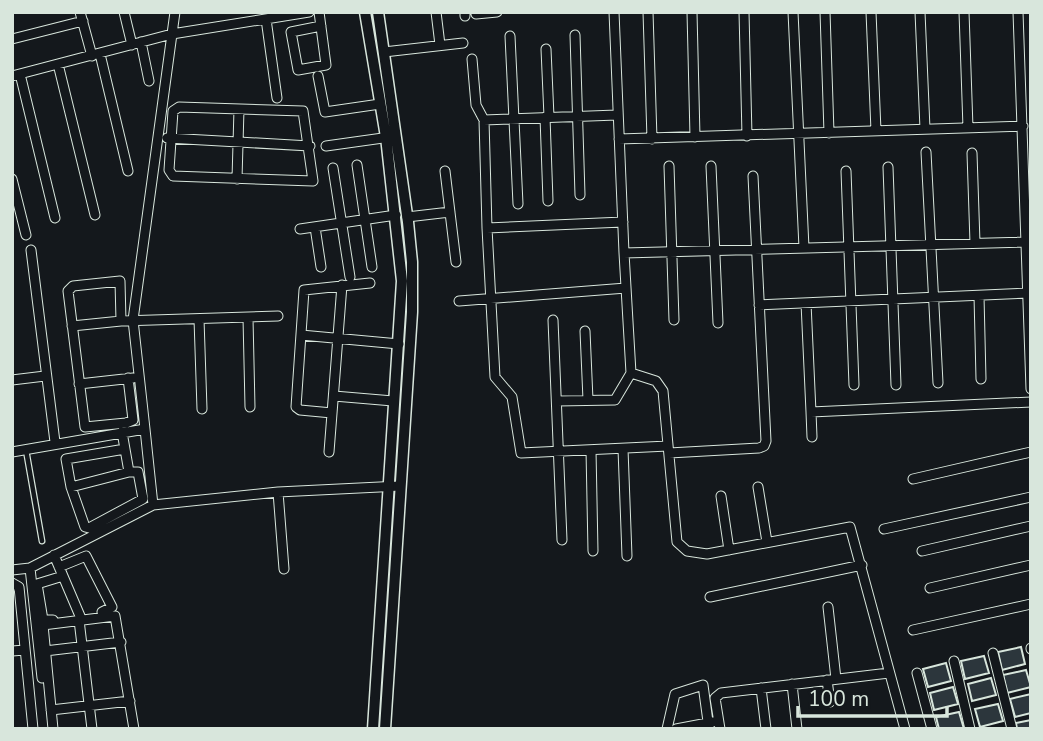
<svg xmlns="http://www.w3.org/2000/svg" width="1043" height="741" font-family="'Nunito Sans',sans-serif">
  <rect width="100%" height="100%" fill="#14181c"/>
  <path fill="#2c363c" stroke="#d8e6dc" stroke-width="2" d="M1021 647 1025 664 1002 670 998 652Z
    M984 656 989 673 965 679 961 661Z
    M946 663 951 681 928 687 923 669Z
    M1026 670 1031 687 1007 693 1003 675Z
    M991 678 996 695 972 701 968 684Z
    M953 687 958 704 934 710 930 693Z
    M1031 694V713L1015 717 1010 699Z
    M998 704 1003 721 980 727 975 709Z
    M959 712 964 729H939L936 717Z
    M1031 720V729H1017L1016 723Z"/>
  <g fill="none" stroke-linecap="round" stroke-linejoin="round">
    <defs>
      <path id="service" d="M26 450 42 541"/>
      <path id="minor" d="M80 12 92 56
        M124 12 132 45
        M319 12 326 65 298 70 291 32 321 26
        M436 12 440 45
        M465 12V16
        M614 12 624 253
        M648 12 652 139
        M692 12 695 137
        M744 12 747 136
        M793 12 804 248
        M825 12 829 133
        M871 12 876 131
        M920 12 925 129
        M964 12 968 128
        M1018 12 1031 389
        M476 14 497 12
        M266 19 277 98
        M575 35 580 195
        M510 36 518 204
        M12 39 83 21
        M141 42 149 81
        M546 49 549 117
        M384 52 463 43
        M100 54 128 171
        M472 59 476 105 484 120 487 228
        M58 64 95 215
        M20 74 55 218
        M12 76 172 34 309 12
        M318 76 325 112 380 104
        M179 107 303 111 313 181 173 176 169 170 173 111Z
        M545 117 548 201
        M484 120 617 115
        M167 138 310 146
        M619 139 1023 126
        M326 146 390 137
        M926 152 938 383
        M972 153 975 243
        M357 165 372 267
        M669 166 674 320
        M711 166 718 323
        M888 167 896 385
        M333 168 350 277
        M445 171 456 262
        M846 171 854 385
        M12 179 26 235
        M237 179 239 109
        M407 217 450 212
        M623 222 487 228 495 377 512 397 521 453 668 446
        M315 227 321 267
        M300 229 396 215
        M31 250 55 442
        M979 296 981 379
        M459 301 626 288
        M806 303 811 412 1031 402
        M759 305 1029 293
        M248 318 250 407
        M199 319 202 409
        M553 320 562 540
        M72 326 121 321
        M585 331 588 400
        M301 335 399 344
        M128 378 133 420 126 423 85 427 68 291 73 286 120 281 121 321 278 316
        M12 380 45 376
        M79 384 133 378
        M334 396 393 401
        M557 401 615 400 631 373
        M811 412 812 437
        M332 413 300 410 296 407 304 290 370 283
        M145 429 133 320 175 12
        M125 449 66 459 71 487 85 527 89 528 143 499 138 472H129
        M623 449 627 556
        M591 450 593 551
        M12 452 145 429 153 505
        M329 452 342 285
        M669 453 759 448 764 446 766 441 753 176
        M913 479 1031 452
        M71 487 129 472 122 432
        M758 487 767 542
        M278 492 284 569
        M721 496 729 550
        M884 529 1031 497
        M922 551 1031 526
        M54 555 80 616
        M59 567 86 556 112 607 102 612
        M30 568 42 678
        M12 570 30 568 153 505 278 492 400 486
        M12 583 19 587 33 729
        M930 588 1031 565
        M710 597 862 565
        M828 607 836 679
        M53 620H43L37 584 63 576
        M79 620 92 729
        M913 630 1031 604
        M1031 648V649
        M12 651 25 650
        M45 651 121 642
        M993 653 1012 729
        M954 661 970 729
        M917 673 932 729
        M827 680 830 702
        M792 684 797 729
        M761 688 766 729
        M51 710 130 701
        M53 729 43 625 115 616 134 729
        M667 729 675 694 703 685 709 729
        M676 729 713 722
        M720 729 715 698 721 693 889 673
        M905 729 850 527 707 554 687 551 677 542 663 391 656 381 631 373 624 253 1027 242"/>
      <path id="tertiary" d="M365 12 386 137 402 281 373 729
        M378 12 408 222 412 262V312L385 729"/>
    </defs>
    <use href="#service" stroke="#d8e6dc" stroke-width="7"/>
    <use href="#minor" stroke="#d8e6dc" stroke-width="11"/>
    <use href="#tertiary" stroke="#d8e6dc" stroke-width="13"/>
    <use href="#service" stroke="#14181c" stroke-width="4.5"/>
    <use href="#minor" stroke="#14181c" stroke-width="9"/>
    <use href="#tertiary" stroke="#14181c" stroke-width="10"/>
  </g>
  <rect width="1043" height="741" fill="none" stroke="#d8e6dc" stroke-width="28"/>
  <path d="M798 706v10h149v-10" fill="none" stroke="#d8e6dc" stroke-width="3.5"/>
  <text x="808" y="706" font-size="21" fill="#d8e6dc" stroke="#14181c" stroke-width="5" paint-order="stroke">100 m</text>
</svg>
